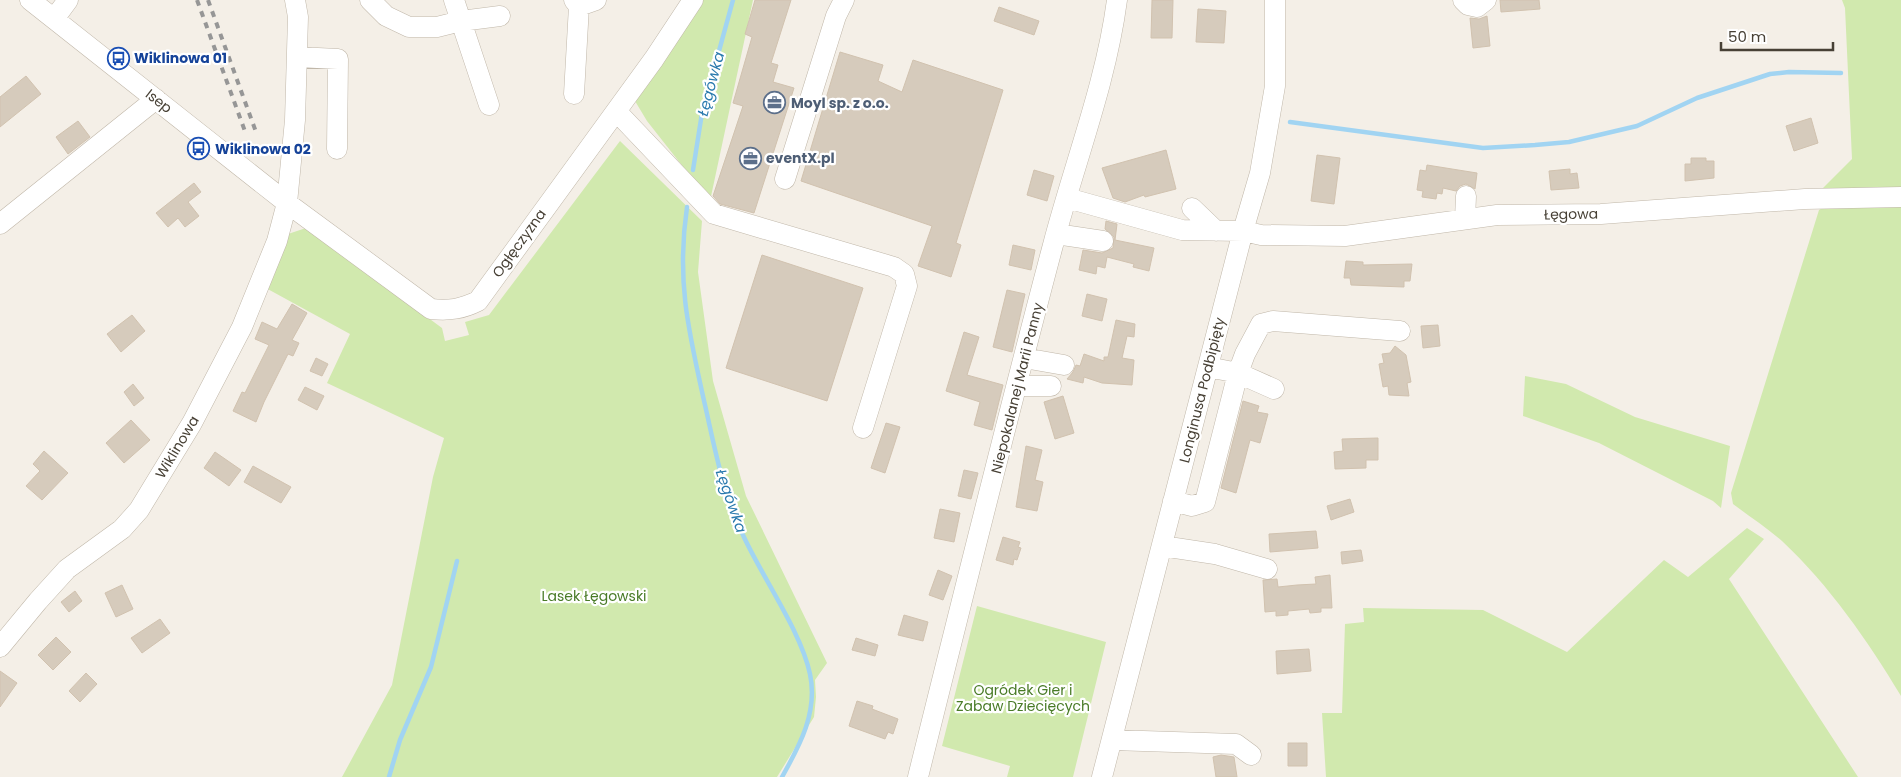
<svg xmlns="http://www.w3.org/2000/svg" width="1901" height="777" font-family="Poppins,sans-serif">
  <rect width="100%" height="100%" fill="#f4efe7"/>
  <path fill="#d1e9ae" d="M700 0H753L710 201 647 121 635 101Z
    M1842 0H1901V191H1820L1852 159 1845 8Z
    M620 141 702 221 698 272 713 381 746 496 827 663 815 680 816 697 814 717 777 777H342L392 685 433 477 444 438 327 383 350 334 264 287 285 235 306 228 442 328 445 341 469 335 465 322 489 315Z
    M1833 202H1901V696C1868 641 1829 585 1782 541 1767 528 1749 516 1733 504L1731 493 1819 210Z
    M1525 376 1566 384 1635 417 1730 446 1721 508 1713 501 1599 443 1523 416Z
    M1747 528 1764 539 1729 579 1858 777H1326L1322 713H1342L1345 624 1364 622 1363 608 1483 610 1567 652 1664 560 1688 577Z
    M977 606 1106 642 1073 777H1007L1010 766 942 746Z"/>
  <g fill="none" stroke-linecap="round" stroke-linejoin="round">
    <path stroke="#a1d4f2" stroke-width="4.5" d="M1290 122 1483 148 1535 145 1569 142 1637 126 1697 98 1770 74 1789 72 1841 73
      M693 170 702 113 733 0
      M687 207C676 282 689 333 705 405 715 449 723 494 743 535 762 577 801 631 810 674 818 712 800 745 782 777
      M389 777 400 740 431 667 457 561"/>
  </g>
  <path fill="#d6cbbc" stroke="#d1c2af" d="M755 0H791L771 63 778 65 773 82 794 88 754 213 720 204 713 196 743 106 733 103 752 37 745 34Z
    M1152 0H1173L1172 38H1151Z
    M1500 0H1539L1540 9 1501 12Z
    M999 7 1039 21 1034 35 994 21Z
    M1198 9 1226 11 1224 43 1196 42Z
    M1487 16 1490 46 1473 48 1470 18 1479 19Z
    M840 52 883 65 878 81 902 92 913 60 1003 90 956 243 961 245 951 277 918 266 932 226 801 181Z
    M26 76 41 94 0 127V97Z
    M1811 118 1818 143 1794 151 1786 126Z
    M78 121 90 137 68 154 56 137Z
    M1166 150 1176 189 1145 197 1144 195 1125 202 1113 198 1102 168Z
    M1317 155 1340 158 1334 204 1311 201Z
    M1691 158H1706V161H1714V178L1685 181V164H1691Z
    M1427 165 1477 173 1475 189 1466 184 1460 186 1456 191 1443 188 1442 194 1437 193 1436 199 1422 197 1423 191 1417 190 1420 170 1426 171Z
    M1570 169V174L1577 173 1579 188 1551 190 1549 171Z
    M1034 170 1054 176 1047 201 1027 195Z
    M194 183 201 192 188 202 199 216 185 227 178 218 168 227 156 213Z
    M1106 221 1117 224 1115 240 1154 248 1149 271 1133 267 1134 264 1107 257 1105 268 1097 266 1096 274 1079 270 1083 250 1102 253 1113 248 1114 237 1105 229Z
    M1013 245 1035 250 1031 270 1009 265Z
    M762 255 863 288 827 401 726 368Z
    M1346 261 1363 262V265L1412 264 1410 281H1404V287L1351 285 1350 278H1344Z
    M1007 290 1025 294 1012 352 993 347Z
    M1087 294 1107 299 1102 321 1082 316Z
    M292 304 307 313 292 340 299 343 293 356 288 354 264 402 256 422 233 411 242 392 245 393 269 345 255 339 262 322 277 329Z
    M132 315 145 331 121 352 107 334Z
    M1116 320 1135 324 1134 337 1127 336 1122 358 1134 360 1132 385 1102 383 1084 377 1083 383 1067 379 1073 372 1076 365 1080 366 1084 354 1104 361V357H1108Z
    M1438 325 1440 346 1423 348 1421 326Z
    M964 332 979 337 967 375 1003 385 992 430 974 425 980 402 946 391Z
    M1395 346 1406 355 1411 382 1407 383 1409 396 1389 395 1388 386 1383 387 1379 364 1384 363 1382 354 1390 353Z
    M316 358 328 364 322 376 310 371Z
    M133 384 144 398 134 406 124 392Z
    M305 387 324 396 317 410 298 400Z
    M1063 396 1074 433 1055 439 1044 402Z
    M1243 401 1259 406 1257 412 1268 414 1260 443 1250 440 1236 493 1221 488Z
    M131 420 150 440 124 463 106 443Z
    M886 423 900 427 885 473 871 468Z
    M1378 438V460H1366V468L1335 469 1334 452 1343 451 1342 439Z
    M1026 446 1042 450 1035 480 1043 482 1037 511 1016 507Z
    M44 451 68 473 42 500 26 486 40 471 33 464Z
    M215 452 241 470 229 486 204 468Z
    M253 466 291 487 281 503 244 482Z
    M964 470 978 473 971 499 958 496Z
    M1350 499 1354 512 1331 520 1327 506Z
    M940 509 960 513 954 542 934 538Z
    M1316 531 1318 548 1270 552 1269 534Z
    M1003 537 1020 542 1018 547 1021 548 1017 560 1014 559 1013 565 996 560Z
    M1361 550 1363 561 1342 564 1341 552Z
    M938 570 952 576 943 600 929 595Z
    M1330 575 1332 608H1321V612L1310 613 1309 609 1288 611V615L1276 616V611L1265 612 1263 580 1277 579 1278 587 1297 585 1316 584 1315 577Z
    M122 585 133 609 116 617 105 593Z
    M75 591 82 601 69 612 61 602Z
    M904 615 928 622 923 641 898 635Z
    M160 619 170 633 142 653 131 638Z
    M56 637 71 652 53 670 38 655Z
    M856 638 878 645 875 656 852 650Z
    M1309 649 1311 671 1277 674 1276 651Z
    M0 671 17 683 0 707Z
    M86 673 97 684 80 702 69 691Z
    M857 701 873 706 872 709 898 719 893 734 888 732 885 739 849 726Z
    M1288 743H1307V766H1288Z
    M1221 755 1234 757 1237 777H1216L1213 757Z"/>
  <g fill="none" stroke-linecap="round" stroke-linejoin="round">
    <defs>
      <path id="minor" d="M30 0 287 203 431 309C449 311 462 309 478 301L654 59 693 0
        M370 0 386 16 409 27H437L461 21 500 16
        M454 0 489 105
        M574 0 579 6 574 94
        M1463 0 1468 5 1477 7 1486 0
        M579 6 596 0
        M54 19 68 0
        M297 57 338 59 337 149
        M616 111 714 214 894 267 904 274 907 286 863 428
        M785 179 836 16 844 0
        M1067 198 1182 230 1243 231 1261 235 1345 236 1497 215 1601 214 1805 199 1901 197
        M1192 208 1216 231
        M1465 219 1466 196
        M0 224 156 99
        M1056 234 1103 241
        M1024 358 1064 365
        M1208 367 1238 373 1274 389
        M1017 386H1051
        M1173 501 1192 506 1205 502 1238 373 1245 354 1261 324 1273 321 1400 331
        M1162 546 1215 554 1267 569
        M0 647 38 601 67 569 122 529 139 510 192 423 242 327 277 241 287 203 295 120 298 17 295 0
        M1112 740 1236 744 1251 755
        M918 777C962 600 1006 422 1053 245 1074 164 1106 84 1117 0
        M1102 777 1243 231 1260 173 1275 86V0"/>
    </defs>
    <use href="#minor" stroke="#c0b7a9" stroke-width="21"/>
    <use href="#minor" stroke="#fff" stroke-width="20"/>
    <path stroke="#969696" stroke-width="4" stroke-dasharray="6 6" stroke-linecap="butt" d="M197 0 246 134
      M208 0 256 132"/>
  </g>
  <defs>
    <symbol id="bus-ring" viewBox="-11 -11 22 22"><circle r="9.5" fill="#fff" stroke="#1a4fb4" stroke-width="1.5"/><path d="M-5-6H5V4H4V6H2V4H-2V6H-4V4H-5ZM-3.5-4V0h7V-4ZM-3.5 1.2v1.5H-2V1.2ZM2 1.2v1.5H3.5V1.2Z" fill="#1a4fb4"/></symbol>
    <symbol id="office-ring" viewBox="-11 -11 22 22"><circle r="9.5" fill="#fff" stroke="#5c6f8a" stroke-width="1.5"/><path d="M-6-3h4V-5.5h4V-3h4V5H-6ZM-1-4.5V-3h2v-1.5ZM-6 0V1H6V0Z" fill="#5c6f8a"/></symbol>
  </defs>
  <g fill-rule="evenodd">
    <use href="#bus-ring" x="106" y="46" width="25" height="25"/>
    <use href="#office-ring" x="762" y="90" width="25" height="25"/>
    <use href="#bus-ring" x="186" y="136" width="25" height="25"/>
    <use href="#office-ring" x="738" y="146" width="25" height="25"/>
  </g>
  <g text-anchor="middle" stroke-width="4.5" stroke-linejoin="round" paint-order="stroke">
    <g font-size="14" font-weight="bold" fill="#164399" stroke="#fff" text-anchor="start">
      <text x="134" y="63">Wiklinowa 01</text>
      <text x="215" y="154">Wiklinowa 02</text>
    </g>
    <g font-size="14" fill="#474035" stroke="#fff">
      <text transform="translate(159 101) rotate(38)" y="5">Isep</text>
      <text transform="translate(1571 214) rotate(-1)" y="5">Łęgowa</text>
      <text transform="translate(519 243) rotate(-54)" y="5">Ogłęczyzna</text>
      <text transform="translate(1017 388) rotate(-76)" y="5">Niepokalanej Marii Panny</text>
      <text transform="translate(1202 390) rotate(-76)" y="5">Longinusa Podbipięty</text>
      <text transform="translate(177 447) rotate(-59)" y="5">Wiklinowa</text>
    </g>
    <g font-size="14" font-weight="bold" fill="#4e5e75" stroke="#fff" text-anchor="start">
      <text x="791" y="108">Moyl sp. z o.o.</text>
      <text x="766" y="163">eventX.pl</text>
    </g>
    <g font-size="14" fill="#497b27" stroke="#fff">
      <text x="594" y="601">Lasek Łęgowski</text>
      <text x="1023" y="695">Ogródek Gier i<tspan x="1023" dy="16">Zabaw Dziecięcych</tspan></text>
    </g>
    <g font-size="15" font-style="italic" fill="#2a7aae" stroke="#fff">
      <text transform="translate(711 84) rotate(-75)" y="5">Łęgówka</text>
      <text transform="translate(731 501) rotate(71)" y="5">Łęgówka</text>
    </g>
  </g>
  <path d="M1721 42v8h112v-8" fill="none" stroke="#474035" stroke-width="2.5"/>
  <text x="1728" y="42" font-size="15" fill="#474035" stroke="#ffffff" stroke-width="4" paint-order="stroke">50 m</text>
</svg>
